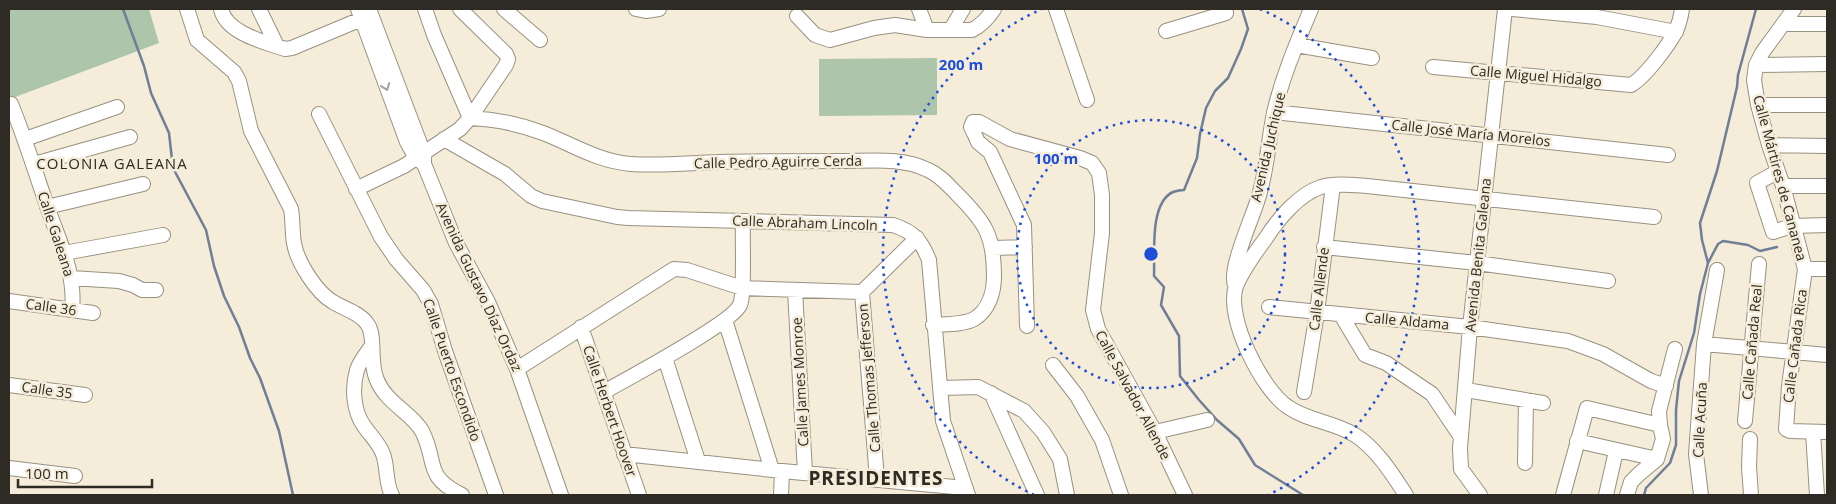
<svg xmlns="http://www.w3.org/2000/svg" width="1836" height="504" font-family="'Open Sans',sans-serif">
  <rect width="100%" height="100%" fill="#f5ecd9"/>
  <path fill="#adc5aa" d="M9 9H149L159 43 10 99Z
    M937 58V115L819 116V59Z"/>
  <g fill="none" stroke-linecap="round" stroke-linejoin="round">
    <path stroke="#6f7f97" stroke-width="2.5" d="M123 9 144 66 151 93 169 133 173 168 206 230 214 266 224 296 239 327 250 358 260 378 279 431 293 495
      M1242 9 1248 29 1241 49 1228 78 1215 91 1206 108 1200 134 1197 158 1184 190C1181 190 1176 191 1173 192 1149 203 1155 255 1154 276L1164 287 1161 305 1179 336 1180 376 1199 400 1217 420 1239 439 1255 465 1303 495
      M1708 263 1718 244 1723 241 1748 245 1760 251 1777 247
      M1644 495 1646 488 1670 463 1676 445V410L1679 381 1694 333 1700 294 1708 263 1702 240 1700 223 1717 171 1737 87 1738 75 1756 9"/>
    <defs>
      <path id="minor" d="M187 9 197 40 234 72 239 81 251 131 291 209C293 220 292 232 294 243 297 262 317 293 333 302 344 309 361 313 368 325 376 337 369 363 377 380 386 403 412 413 422 431 438 462 423 476 462 495
        M221 9C226 33 264 42 285 49L292 48 371 15
        M259 9 277 46
        M358 9 407 142 416 158 423 163
        M369 9 424 154V164L456 243 488 302 517 369 561 495
        M425 9 434 35 470 118
        M504 9 540 40
        M636 9 646 11 659 9
        M919 9 927 30
        M1056 9 1087 100
        M1512 9 1597 17 1676 32
        M1794 9 1762 53 1756 65 1754 80 1758 105 1769 145 1783 186 1805 269 1789 386 1786 429 1790 431 1827 432
        M797 16 815 35 830 40 874 28 895 25 927 30H972C982 25 988 18 994 9
        M1784 24H1827
        M951 29 963 9
        M1166 31 1226 13 1225 9
        M1296 45 1372 58
        M1756 65 1827 64
        M1433 67 1631 85C1645 77 1668 46 1676 31 1679 24 1681 16 1682 9
        M11 104C25 138 36 174 48 209 59 240 76 275 72 309
        M1758 105H1827
        M1274 112 1668 155
        M319 114 381 237 396 259 423 290 431 304 445 351 496 495
        M470 118C495 119 519 124 543 133 574 145 597 161 631 164 660 166 689 163 718 162 760 161 801 161 843 161 870 161 903 157 928 170 940 175 948 185 957 194 985 222 994 235 994 276 994 292 989 310 974 319 963 325 945 324 933 325
        M25 139 117 107
        M444 139 505 174 531 196 542 201 617 217 628 218 893 225C914 232 921 240 929 260L943 421 968 495
        M1769 145 1827 146
        M34 164 130 137
        M1777 172 1757 183 1773 232 1792 226 1827 225
        M1783 186H1827
        M356 189 404 166 460 129 470 118 506 65 508 59 506 54 460 9
        M47 207 143 184
        M1324 247 1477 263 1608 281
        M993 248 1025 247
        M64 253 163 235
        M1805 269H1827
        M71 278 119 281 133 285 142 290H156
        M1235 285C1228 272 1252 218 1257 202 1267 173 1268 142 1274 113 1282 77 1297 43 1311 9
        M795 290 805 473
        M862 292 877 479
        M862 292 917 238
        M9 301 93 313
        M1269 307 1470 327 1568 341 1603 354 1651 381 1666 386
        M1341 315 1365 355 1386 363 1432 394 1461 437
        M725 320 772 470
        M1027 326 1024 225 990 152 978 142 974 133 971 127 973 122H979L1010 139 1080 158 1092 163 1099 173 1102 195V233L1093 310 1098 329 1155 432 1185 495
        M581 327 639 495
        M1704 344 1827 355
        M371 347C366 354 360 361 357 370 352 387 353 411 364 426 370 435 379 443 383 454 388 467 385 483 392 495
        M665 358 698 461
        M1053 365 1077 396 1102 440 1121 495
        M517 369 674 269 687 270 742 288 862 292
        M9 385 85 395
        M940 388 978 387 1024 411 1043 432 1060 459 1067 495
        M1466 390 1543 403
        M604 392C628 378 731 324 740 305 745 293 742 237 743 221
        M1304 392 1317 313 1333 185
        M991 393 1037 495
        M1745 421 1759 264
        M1155 432 1207 420
        M1813 432 1817 495
        M1750 439 1749 467 1751 495
        M1577 441 1657 459
        M624 454 782 471 965 488
        M1525 463 1526 400
        M9 468 75 476
        M781 495 782 471
        M1406 495C1393 475 1376 448 1355 435 1334 422 1308 421 1288 407 1262 390 1225 317 1236 286 1243 269 1255 253 1266 238 1278 219 1299 194 1321 187 1336 183 1352 185 1367 186L1654 217
        M1480 495 1461 469 1460 448 1470 327 1505 9
        M1563 495 1587 408 1660 425
        M1606 495 1616 451
        M1627 495 1631 482 1639 474 1657 459 1663 439 1660 425 1659 411 1675 349
        M1701 495 1696 454 1704 344 1717 270"/>
    </defs>
    <use href="#minor" stroke="#999180" stroke-width="16"/>
    <use href="#minor" stroke="#fff" stroke-width="14"/>
  </g>
  <defs><path id="oneway-chevron" d="M-2-3.5L2.5 0L-2 3.5" fill="none" stroke-width="1.6" stroke-linecap="round" stroke-linejoin="round" transform="scale(1.25)"/></defs>
  <use stroke="#a1a09c" href="#oneway-chevron" transform="translate(386 87) rotate(70)"/>
  <g fill="none" stroke="#1d4ed8" stroke-width="2.5" stroke-dasharray="2.5 5">
    <circle cx="1151" cy="254" r="134"/>
    <path d="M1034 495A268 268 0 0 1 1042 9M1260 9A268 268 0 0 1 1268 495"/>
  </g>
  <g text-anchor="middle" stroke-width="5" stroke-linejoin="round" paint-order="stroke">
    <g font-size="14" fill="#2e2b24" stroke="#f5ecd9">
      <text transform="translate(1536 76) rotate(5)" y="5">Calle Miguel Hidalgo</text>
      <text transform="translate(1471 133) rotate(6)" y="5">Calle José María Morelos</text>
      <text transform="translate(1268 147) rotate(-77)" y="5">Avenida Juchique</text>
      <text transform="translate(778 162) rotate(-1)" y="5">Calle Pedro Aguirre Cerda</text>
      <text transform="translate(1780 178) rotate(75)" y="5">Calle Mártires de Cananea</text>
      <text transform="translate(805 223) rotate(2)" y="5">Calle Abraham Lincoln</text>
      <text transform="translate(56 234) rotate(72)" y="5">Calle Galeana</text>
      <text transform="translate(1478 255) rotate(-84)" y="5">Avenida Benita Galeana</text>
      <text transform="translate(479 287) rotate(65)" y="5">Avenida Gustavo Díaz Ordaz</text>
      <text transform="translate(1319 289) rotate(-83)" y="5">Calle Allende</text>
      <text transform="translate(51 307) rotate(8)" y="5">Calle 36</text>
      <text transform="translate(1407 321) rotate(5)" y="5">Calle Aldama</text>
      <text transform="translate(1752 342) rotate(-85)" y="5">Calle Cañada Real</text>
      <text transform="translate(1795 346) rotate(-83)" y="5">Calle Cañada Rica</text>
      <text transform="translate(452 370) rotate(71)" y="5">Calle Puerto Escondido</text>
      <text transform="translate(869 378) rotate(-95)" y="5">Calle Thomas Jefferson</text>
      <text transform="translate(800 382) rotate(-93)" y="5">Calle James Monroe</text>
      <text transform="translate(47 390) rotate(8)" y="5">Calle 35</text>
      <text transform="translate(1133 395) rotate(62)" y="5">Calle Salvador Allende</text>
      <text transform="translate(610 411) rotate(71)" y="5">Calle Herbert Hoover</text>
      <text transform="translate(1700 420) rotate(-87)" y="5">Calle Acuña</text>
    </g>
    <g font-size="15" letter-spacing="1" fill="#2e2b24" stroke="#f5ecd9">
      <text x="112" y="169">COLONIA GALEANA</text>
    </g>
    <g font-size="19" font-weight="bold" letter-spacing="1" fill="#2e2b24" stroke="#f5ecd9">
      <text x="876" y="485">PRESIDENTES</text>
    </g>
  </g>
  <circle cx="1151" cy="254" r="8" fill="#1d4ed8" stroke="#f5ecd9" stroke-width="2.5"/>
  <g font-size="15" text-anchor="middle" font-weight="bold" fill="#1d4ed8" stroke="#f5ecd9" stroke-width="5" stroke-linejoin="round" paint-order="stroke">
    <text x="961" y="70">200 m</text>
    <text x="1056" y="164">100 m</text>
  </g>
  <rect width="1836" height="504" fill="none" stroke="#2e2b24" stroke-width="20"/>
  <path d="M18 479v8h134v-8" fill="none" stroke="#2e2b24" stroke-width="2.5"/>
  <text x="25" y="479" font-size="15" fill="#2e2b24" stroke="#f5ecd9" stroke-width="4" paint-order="stroke">100 m</text>
</svg>
